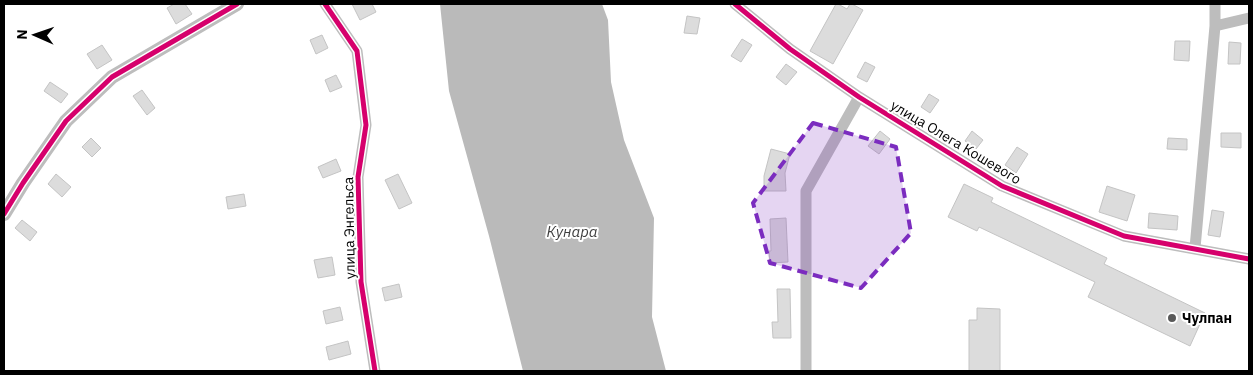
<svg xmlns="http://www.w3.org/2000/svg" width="1253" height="375" font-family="'IBM Plex Sans',sans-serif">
  <rect width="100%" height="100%" fill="#fff"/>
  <path fill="#bababa" d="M440 4H602L608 20 611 82 624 140 654 218 652 317 666 371H523L489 236 449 91Z"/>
  <path fill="#dcdcdc" stroke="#c4c4c4" d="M174 4H185L192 14 176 24 167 8Z
    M352 4H372L376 12 360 20Z
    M836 4H838L847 9 850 4H852L863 10 833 64 810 51Z
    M687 16 700 18 697 34 684 33Z
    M322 35 328 48 316 54 310 40Z
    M742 39 752 45 741 62 731 56Z
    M1175 41H1190L1189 61 1174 60Z
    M1229 42 1241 43 1240 64H1228Z
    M102 45 112 60 97 69 87 54Z
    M865 62 875 67 867 82 857 77Z
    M786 64 797 72 786 85 776 77Z
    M336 75 342 87 330 92 325 80Z
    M50 82 68 94 61 103 44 91Z
    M142 90 155 108 147 115 133 96Z
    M929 94 939 100 930 113 921 107Z
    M880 131 890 139 879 154 868 146Z
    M972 131 983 140 976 149 965 141Z
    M1221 133H1241V148L1221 147Z
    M91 138 101 148 92 157 82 147Z
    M1168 138 1187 139V150L1167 149Z
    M1017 147 1028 154 1016 173 1005 165Z
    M771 149 790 154 785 173 786 191H764V176Z
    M336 159 341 171 323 178 318 167Z
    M56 174 71 187 62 197 48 184Z
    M398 174 412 203 399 209 385 180Z
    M964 184 993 198 991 202 1107 258 1104 264 1205 313 1190 346 1088 297 1095 282 979 227 977 231 948 217Z
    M1107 186 1135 195 1127 221 1099 212Z
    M244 194 246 206 228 209 226 197Z
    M1212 210 1224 212 1220 237 1208 235Z
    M1149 213 1178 216 1177 230 1148 228Z
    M786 218 788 262 770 263 769 251H771L770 219Z
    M22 220 37 232 30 241 15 228Z
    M332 257 335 275 318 278 314 260Z
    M399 284 402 297 385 301 382 288Z
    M777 289H790L791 338H773L772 322H778Z
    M340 307 343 320 326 324 323 311Z
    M977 308 1000 309V371H969V320H977Z
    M348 341 351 354 329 360 326 347Z"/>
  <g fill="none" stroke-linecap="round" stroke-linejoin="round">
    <path stroke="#bdbdbd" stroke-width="11" d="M325 4 357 51 366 125 358 177 361 282 375 371
      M735 4 790 49 859 97 1002 186 1124 236 1249 259
      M1215 26 1249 18
      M1195 248 1215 26V4
      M806 371V191L859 97"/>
    <path stroke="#bdbdbd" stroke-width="14" d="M4 214 23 183 66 121 112 77 237 4"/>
    <defs>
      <path id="cycleway" d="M325 4 357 51 366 125 358 177 361 282 375 371
        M735 4 790 49 859 97 1002 186 1124 236 1249 259
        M4 214 23 183 66 121 112 77 237 4"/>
    </defs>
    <use href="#cycleway" stroke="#fff" stroke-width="8"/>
    <use href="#cycleway" stroke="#d6006c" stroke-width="5"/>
  </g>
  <path fill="#7b2cbf" fill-opacity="0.2" stroke="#7b2cbf" stroke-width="4" stroke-dasharray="10 6" stroke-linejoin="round" d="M813 123 896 147 911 233 861 288 770 263 753 203Z"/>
  <circle fill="#595959" stroke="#fff" stroke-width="2" cx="1172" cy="318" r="5"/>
  <g text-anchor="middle" stroke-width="4" stroke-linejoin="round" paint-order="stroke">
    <g font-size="14" fill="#000" stroke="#fff">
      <text transform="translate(956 142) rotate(31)" y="5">улица Олега Кошевого</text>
      <text transform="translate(349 228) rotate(-91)" y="5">улица Энгельса</text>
    </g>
    <g font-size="14" font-weight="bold" fill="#000" stroke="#fff" text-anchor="start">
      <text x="1182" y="323">Чулпан</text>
    </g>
    <g font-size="15" font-style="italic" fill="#3e3e3e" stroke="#fff">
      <text x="572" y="237">Кунара</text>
    </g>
  </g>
  <rect width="1253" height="375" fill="none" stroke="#000000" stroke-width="10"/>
  <g transform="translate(35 35) rotate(272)" stroke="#ffffff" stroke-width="4" paint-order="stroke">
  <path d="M0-4L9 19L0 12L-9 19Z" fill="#000000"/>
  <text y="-8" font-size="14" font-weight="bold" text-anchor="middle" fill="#000000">N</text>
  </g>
</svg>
